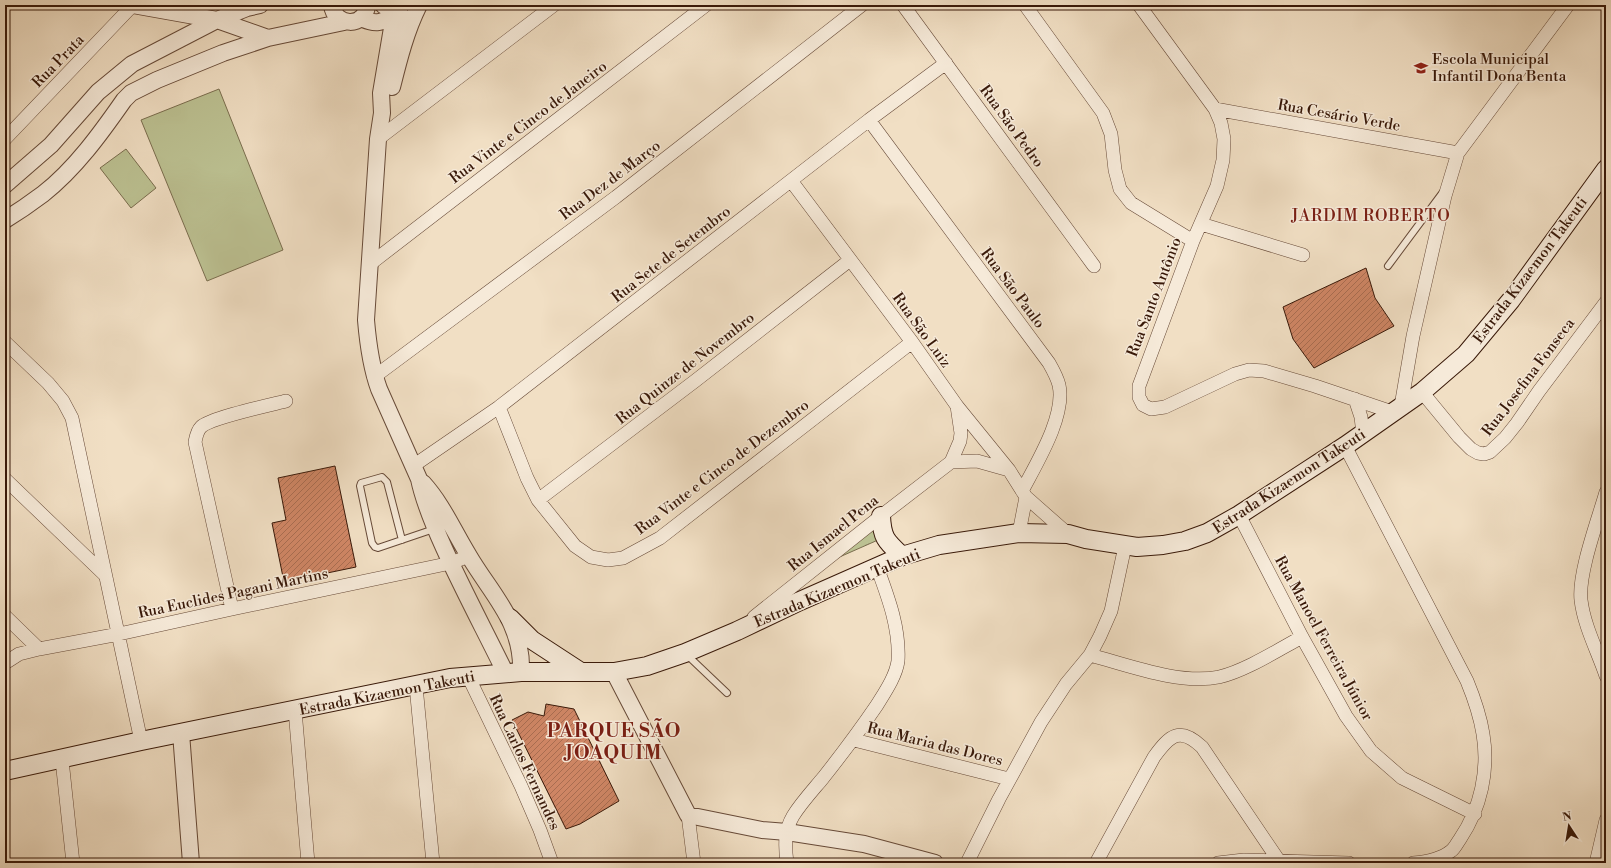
<svg xmlns="http://www.w3.org/2000/svg" width="1611" height="868" font-family="'Libre Bodoni',serif">
  <defs>
    <pattern id="grass-tufts" width="24" height="20" patternUnits="userSpaceOnUse"><rect width="24" height="20" fill="#bcc192"/><path d="M3 7l-1-3M5 7V3M7 7l1-3M15 17l-1-3M17 17v-4M19 17l1-3" fill="none" stroke="#a2a57d"/></pattern>
    <pattern id="building-hatch" width="6" height="6" patternUnits="userSpaceOnUse"><rect width="6" height="6" fill="#cf8665"/><path d="M-1 1l2-2M0 6l6-6M5 7l2-2" fill="none" stroke="#a96d51"/></pattern>
  </defs>
  <rect width="100%" height="100%" fill="#f1dfc4"/>
  <filter id="stains"><feTurbulence type="fractalNoise" baseFrequency=".005" numOctaves="4"/><feColorMatrix values="0 0 0 0 .2 0 0 0 0 .09 0 0 0 0 .02 0 0 0 .5 -.17"/></filter>
  <radialGradient id="worn" r=".72"><stop offset=".6" stop-color="#630" stop-opacity="0"/><stop offset="1" stop-color="#630" stop-opacity=".3"/></radialGradient>
  <path fill="url(#grass-tufts)" stroke="#7a6d4e" d="M872 524 878 540 801 574Z"/>
  <path fill="#bcc192" stroke="#7a6d4e" d="M219 89 283 250 207 281 141 120Z
    M126 149 156 188 131 208 100 168Z"/>
  <path fill="url(#building-hatch)" stroke="#391909" d="M1366 268 1375 298 1394 326 1314 368 1293 339 1283 307Z
    M335 466 356 567 284 582 272 523 286 520 278 478Z
    M546 704 574 709 619 801 580 824 566 829 512 720 528 712 544 716Z"/>
  <g fill="none" stroke-linecap="round" stroke-linejoin="round">
    <defs>
      <path id="service" d="M1388 266 1443 192
        M402 540 387 482 382 477 361 483 360 486 372 543 375 547 378 548 434 529
        M686 654 727 693"/>
      <path id="minor" d="M903 5 1094 266
        M1025 5 1103 113 1111 134 1115 170 1120 189 1131 203 1193 241
        M1139 5 1215 109 1221 123 1224 139 1223 160 1217 186 1193 241 1139 386V397L1143 405 1151 409 1165 407 1235 374 1249 370 1264 371 1315 386 1392 412
        M1215 109 1458 153
        M869 120 1049 363C1053 370 1057 377 1059 385 1066 416 1036 464 1022 491
        M5 139 133 5
        M378 139 554 5
        M792 182 912 342 957 406 1009 470 1026 497 1068 534
        M1201 224 1303 255
        M370 264 706 5
        M5 342 48 383 63 401 72 418 141 741
        M374 377 616 197 862 5
        M1422 392 1459 437 1471 449 1478 453 1484 454 1490 452 1505 438 1517 423 1539 391 1606 302
        M1355 399 1361 417 1363 434
        M1401 406 1413 336 1445 196 1458 153 1568 5
        M499 407 527 478 538 500 575 546 591 557 608 560 623 558 660 538 912 342
        M1345 446 1467 681C1474 698 1480 715 1483 734 1489 770 1481 808 1460 839 1457 843 1455 848 1451 851 1441 859 1426 862 1413 863
        M951 462 977 461 1009 470
        M413 466 499 407 869 120 946 63
        M5 479 105 575
        M1606 492C1598 520 1578 573 1581 600 1584 626 1598 652 1606 676
        M538 500 695 381 850 260
        M1239 515 1302 637 1346 716 1371 751 1402 778 1475 814
        M1019 533 1026 497
        M232 609 195 442C196 437 197 431 201 427 210 418 270 405 286 401
        M5 616 39 649
        M754 617 881 516 951 462 960 441 961 433 957 406
        M1090 655C1128 665 1180 685 1219 677 1245 671 1278 650 1302 637
        M5 663 19 654 39 649 119 634 232 609 451 563 469 556
        M468 676 521 786 540 830 552 863
        M416 686 433 863
        M295 710 308 863
        M854 740 1009 779
        M62 760 73 863
        M688 815 694 863
        M787 863C785 847 784 831 793 816 801 803 813 790 823 778 842 754 860 730 877 705 885 692 896 676 898 661 900 628 888 597 877 567
        M967 863 999 799 1041 722 1066 684 1090 655 1100 636 1111 611 1125 546
        M1096 863 1154 757C1170 735 1180 726 1202 747L1279 861
        M1218 863 1244 860 1349 863
        M1596 863 1606 820"/>
      <path id="tertiary" d="M133 5 217 20 268 38
        M332 5C334 27 366 28 367 5
        M383 5 392 11 397 24
        M401 5 394 16 381 93 382 113 378 139 366 320C368 344 371 367 379 389L419 479C424 503 434 526 444 548 463 590 485 631 505 672
        M361 18C380 27 383 20 400 14
        M392 87C399 59 406 31 419 5
        M5 185 51 145 98 92 132 64 217 20 247 8 260 5
        M5 220C18 212 31 203 43 194 75 169 101 133 124 100L131 93 157 80 223 53 268 38 344 22
        M423 483C443 505 454 532 469 556 492 595 523 623 521 672
        M614 672 688 815 762 830 787 832 864 844 935 863
        M181 733 191 863"/>
      <path id="secondary" d="M881 516C882 538 886 541 902 556
        M510 618 532 640 581 672
        M5 771 141 741 450 678 521 672H614L647 666 685 653 737 631 800 601 902 556 939 545 1019 533 1068 534 1086 539 1137 547 1163 545 1185 541 1207 533 1239 515 1345 446 1422 392 1466 354 1511 300 1606 169"/>
    </defs>
    <use href="#service" stroke="#674a38" stroke-width="8"/>
    <use href="#minor" stroke="#674a38" stroke-width="14"/>
    <use href="#tertiary" stroke="#674a38" stroke-width="18"/>
    <use href="#secondary" stroke="#391909" stroke-width="20"/>
    <use href="#service" stroke="#f6ead9" stroke-width="6"/>
    <use href="#minor" stroke="#f6ead9" stroke-width="13"/>
    <use href="#tertiary" stroke="#f6ead9" stroke-width="16"/>
    <use href="#secondary" stroke="#f6ead9" stroke-width="18"/>
  </g>
  <defs>
    <symbol id="school-bare" viewBox="-9 -9 18 18"><path d="M0-5L7-2L0 1L-7-2ZM-4 1L0 2.5L4 1V4Q0 6-4 4Z" fill="#8f2418" stroke="#f6ead9" stroke-width="2.5" paint-order="stroke"/></symbol>
  </defs>
  <g fill-rule="evenodd">
    <use href="#school-bare" x="1411" y="58" width="20" height="20"/>
  </g>
  <g text-anchor="middle" stroke-width="3" stroke-linejoin="round" paint-order="stroke">
    <g font-size="15" fill="#391909" stroke="#f6ead9" text-anchor="start">
      <text x="1432" y="64">Escola Municipal<tspan x="1432" dy="17">Infantil Dona Benta</tspan></text>
    </g>
    <g font-size="15" fill="#391909" stroke="#f6ead9">
      <text transform="translate(58 61) rotate(-46)" y="5">Rua Prata</text>
      <text transform="translate(1339 115) rotate(10)" y="5">Rua Cesário Verde</text>
      <text transform="translate(528 122) rotate(-37)" y="5">Rua Vinte e Cinco de Janeiro</text>
      <text transform="translate(1012 126) rotate(54)" y="5">Rua São Pedro</text>
      <text transform="translate(610 180) rotate(-37)" y="5">Rua Dez de Março</text>
      <text transform="translate(671 254) rotate(-38)" y="5">Rua Sete de Setembro</text>
      <text transform="translate(1530 270) rotate(-53)" y="5">Estrada Kizaemon Takeuti</text>
      <text transform="translate(1013 288) rotate(53)" y="5">Rua São Paulo</text>
      <text transform="translate(1154 297) rotate(-69)" y="5">Rua Santo Antônio</text>
      <text transform="translate(922 330) rotate(54)" y="5">Rua São Luiz</text>
      <text transform="translate(685 368) rotate(-38)" y="5">Rua Quinze de Novembro</text>
      <text transform="translate(1528 377) rotate(-53)" y="5">Rua Josefina Fonseca</text>
      <text transform="translate(722 467) rotate(-37)" y="5">Rua Vinte e Cinco de Dezembro</text>
      <text transform="translate(1289 481) rotate(-33)" y="5">Estrada Kizaemon Takeuti</text>
      <text transform="translate(833 533) rotate(-39)" y="5">Rua Ismael Pena</text>
      <text transform="translate(837 588) rotate(-23)" y="5">Estrada Kizaemon Takeuti</text>
      <text transform="translate(233 593) rotate(-12)" y="5">Rua Euclides Pagani Martins</text>
      <text transform="translate(1324 638) rotate(61)" y="5">Rua Manoel Ferreira Júnior</text>
      <text transform="translate(387 693) rotate(-11)" y="5">Estrada Kizaemon Takeuti</text>
      <text transform="translate(935 744) rotate(14)" y="5">Rua Maria das Dores</text>
      <text transform="translate(525 762) rotate(65)" y="5">Rua Carlos Fernandes</text>
    </g>
    <g font-size="16" letter-spacing="1" fill="#7a1f14" stroke="#f6ead9">
      <text x="1371" y="221">JARDIM ROBERTO</text>
    </g>
    <g font-size="19" font-weight="bold" letter-spacing="1" fill="#7a1f14" stroke="#f6ead9">
      <text x="614" y="737">PARQUE SÃO<tspan x="614" dy="22">JOAQUIM</tspan></text>
    </g>
  </g>
  <rect width="1611" height="868" fill="none" stroke="#f1dfc4" stroke-width="20"/>
  <rect x="6" y="6" width="1599" height="856" fill="none" stroke="#391909" stroke-width="2"/>
  <rect x="10" y="10" width="1591" height="848" fill="none" stroke="#391909"/>
  <g transform="translate(1569 826) rotate(348)" stroke="#f6ead9" stroke-width="3" paint-order="stroke">
  <path d="M0-3L7 15L0 10L-7 15Z" fill="#391909"/>
  <text y="-6" font-size="11" font-weight="bold" text-anchor="middle" fill="#391909">N</text>
  </g>
  <rect width="100%" height="100%" filter="url(#stains)"/>
  <rect width="100%" height="100%" fill="url(#worn)"/>
</svg>
